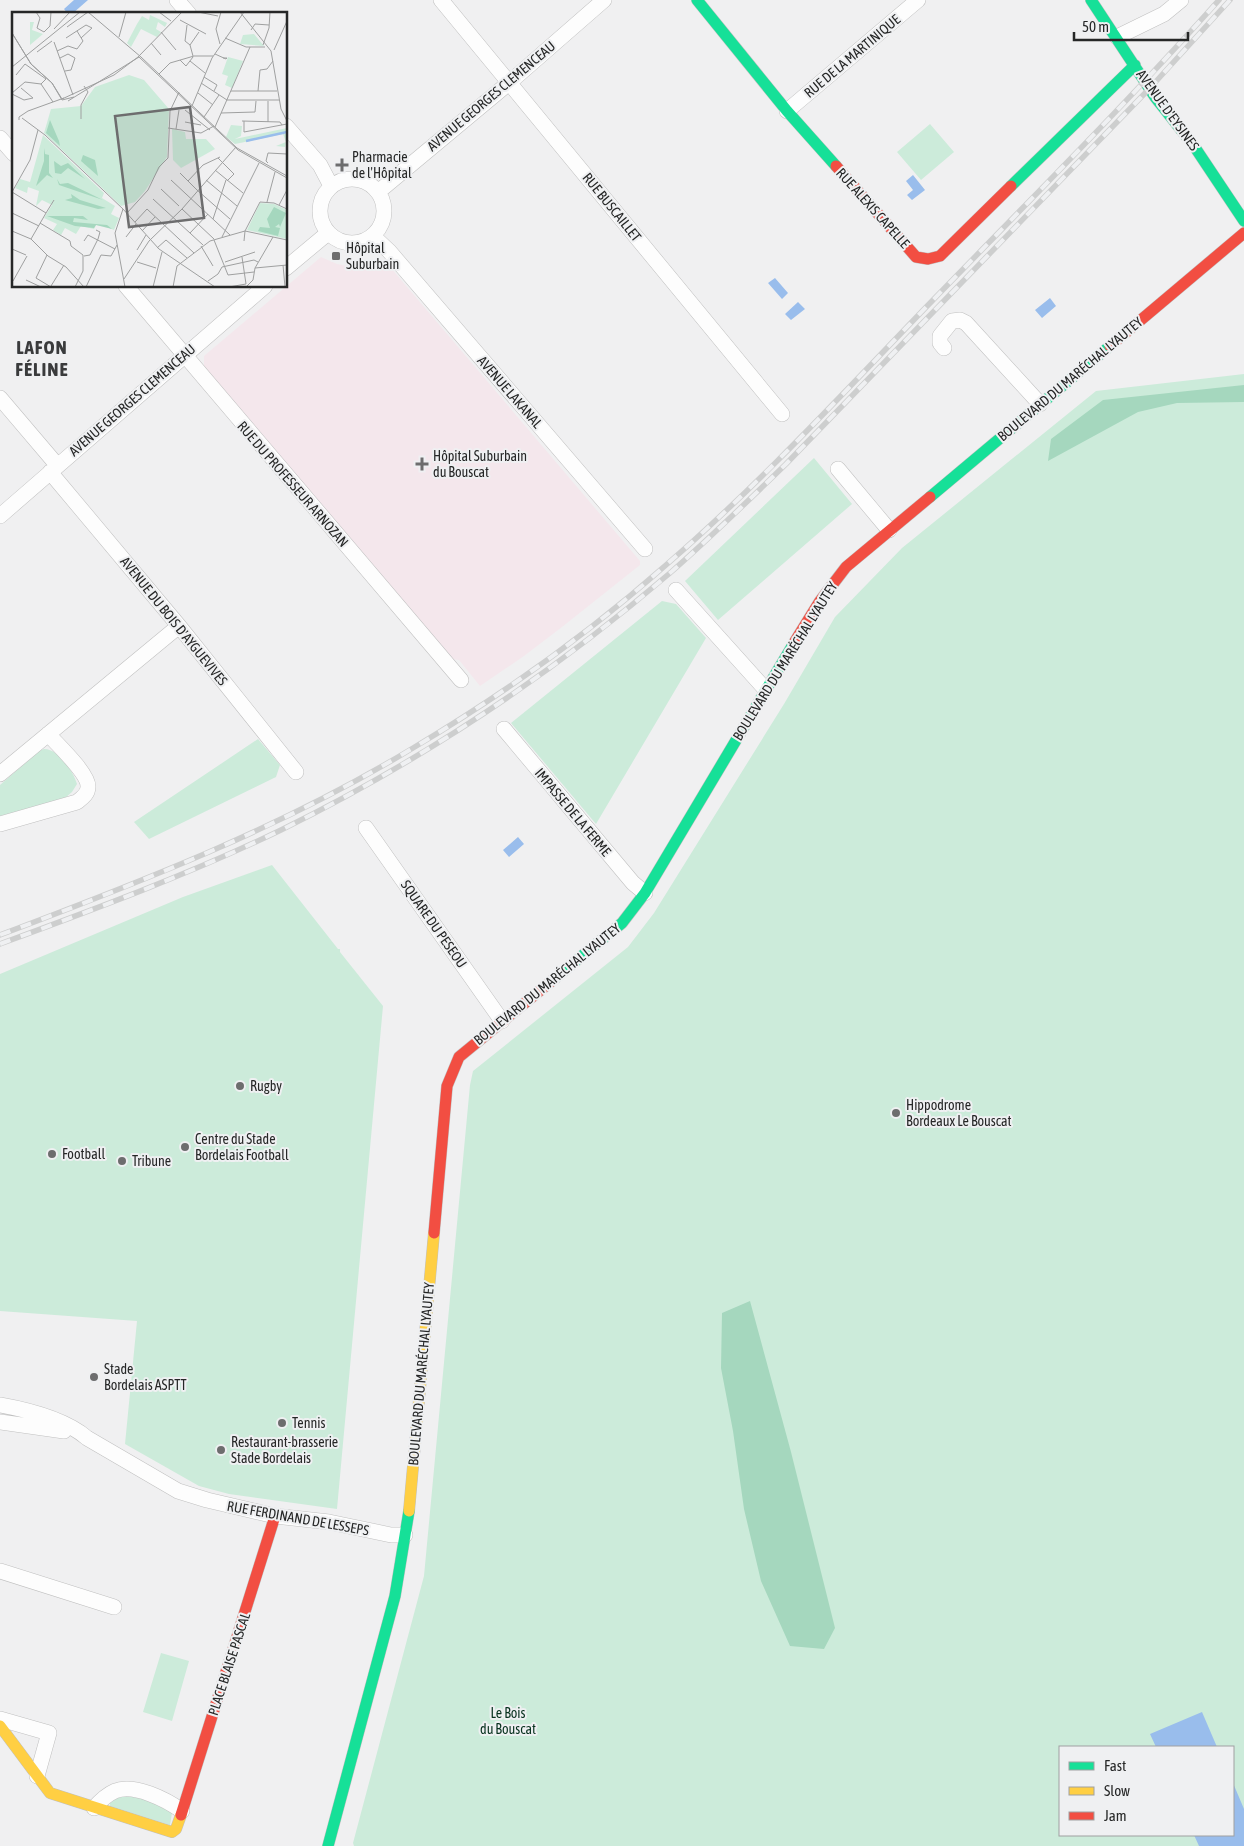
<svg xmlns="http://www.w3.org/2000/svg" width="1244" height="1846" font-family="'Asap Condensed',sans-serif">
  <rect width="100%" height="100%" fill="#f0f0f1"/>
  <path fill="#f4e7ec" d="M321 257 337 264 356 268 376 265 385 261 640 561V565L562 627 524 656 480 686 459 660 452 659 204 367V356Z"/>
  <path fill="#ccebda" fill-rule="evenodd" d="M930 124 954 152 921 180 897 152Z
    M1244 374V1846H354L353 1843 424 1576 470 1085 473 1071 628 947 654 913 784 704 835 617 902 548 1096 391ZM1060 1747H1233V1835H1060Z
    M814 458 852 504 718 620 685 581Z
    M662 601 676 604 706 638 596 824 511 723Z
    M258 739 280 765 276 777 149 839 134 822Z
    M44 749C59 749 73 771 77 784L72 792 65 798 0 818V785L39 751Z
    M272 865 338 949H340V952L383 1006 337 1509 229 1494 199 1486 125 1444 137 1321 0 1311V974L183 897Z
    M161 1653 189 1661 172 1721 143 1712Z
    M127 1796 150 1800 172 1813 170 1825 110 1806V1799Z"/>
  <path fill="#a5d7be" d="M1244 385V402L1177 403 1138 412 1048 461 1051 439 1103 400Z
    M750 1301 791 1452 835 1628 824 1649 790 1646 761 1581 744 1509 733 1431 721 1368 722 1313Z"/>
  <path fill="#99bdec" d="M74 0H88L72 14H68L64 9Z
    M913 175 925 190 912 200 907 195 913 190 906 181Z
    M775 278 788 293 782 299 768 283Z
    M1050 298 1056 306 1042 318 1035 310Z
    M798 302 805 309 791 320 785 314Z
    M518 837 524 844 509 857 503 850Z
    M1202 1712 1217 1747H1156L1150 1734Z
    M1233 1783 1244 1809V1846H1199L1194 1835H1233Z"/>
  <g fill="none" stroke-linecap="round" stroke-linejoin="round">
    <defs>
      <path id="street" d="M177 0 189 14
        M441 0 782 414
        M1117 37 1164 14 1181 0
        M787 111 918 0
        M286 126 320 165 331 186
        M0 138 14 154
        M320 211a32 32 0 1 1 64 0a32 32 0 1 1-64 0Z
        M378 192 510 82 604 0
        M373 236 389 251 645 549
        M286 268 328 233
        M126 286 461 680
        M944 348 940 343V336L952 321 960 320 966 323 1040 404
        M0 398 57 465
        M838 469 889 530
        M50 472 179 626 296 772
        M0 516 265 286
        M676 590 765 689
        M504 729 633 883 645 893
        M0 774 179 626
        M0 824 77 802C82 798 88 794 88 787 89 774 57 744 48 734
        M366 828 502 1021
        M0 1405C28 1410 66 1420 87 1438L178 1491 207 1500 275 1516 329 1522 391 1535H405
        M0 1422 64 1431
        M0 1571 114 1607
        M0 1719 49 1733 37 1776
        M94 1808C100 1801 106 1795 115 1791 134 1783 167 1800 182 1811"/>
      <path id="fast" d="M697 0 787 111 836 166
        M1091 0 1155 97 1194 146 1244 221
        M1011 186 1135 65
        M930 497 1110 346
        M554 979 622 923 645 893 794 643
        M328 1846 395 1596 409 1511"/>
      <path id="slow" d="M409 1511 434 1233
        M0 1726 50 1793 172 1832 176 1829 181 1815"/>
      <path id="jam" d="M836 166 916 257 928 259 940 256 1011 186
        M1110 346 1244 233
        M794 643 820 601 846 567 930 497
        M434 1233 447 1086 459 1057 554 979
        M181 1815 275 1516"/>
    </defs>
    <use href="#street" stroke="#c0c0c0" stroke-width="16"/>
    <use href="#fast" stroke="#c0c0c0" stroke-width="12"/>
    <use href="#slow" stroke="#c0c0c0" stroke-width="12"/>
    <use href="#jam" stroke="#c0c0c0" stroke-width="12"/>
    <use href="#street" stroke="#fdfdfd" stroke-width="15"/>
    <use href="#fast" stroke="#16e098" stroke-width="11"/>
    <use href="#slow" stroke="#ffcf43" stroke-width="11"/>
    <use href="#jam" stroke="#f24e42" stroke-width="11"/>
    <defs>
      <path id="rail" d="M0 935C143 881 281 828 413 748 502 695 588 634 666 565 761 483 846 390 933 300 1029 201 1127 103 1219 0
        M0 944C95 909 190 874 281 830 421 761 552 674 670 573 710 538 748 501 786 464L1150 88 1230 0"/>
    </defs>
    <use href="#rail" stroke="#cdcece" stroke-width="5.5"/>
    <use href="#rail" stroke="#eff0f2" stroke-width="4" stroke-dasharray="11" stroke-linecap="butt"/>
  </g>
  <g fill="#6d6d6e" stroke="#eff0f2" stroke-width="2">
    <path d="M339.5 157.5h5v5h5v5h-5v5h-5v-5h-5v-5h5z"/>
    <rect x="331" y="251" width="10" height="10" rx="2.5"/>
    <path d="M419.5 456.5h5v5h5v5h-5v5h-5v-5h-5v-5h5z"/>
    <circle cx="240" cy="1086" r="5"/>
    <circle cx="896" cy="1113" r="5"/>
    <circle cx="185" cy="1147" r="5"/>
    <circle cx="52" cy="1154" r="5"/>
    <circle cx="122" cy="1161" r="5"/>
    <circle cx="94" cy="1377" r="5"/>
    <circle cx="282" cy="1423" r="5"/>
    <circle cx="221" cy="1450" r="5"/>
  </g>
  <g text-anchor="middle" stroke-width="4" stroke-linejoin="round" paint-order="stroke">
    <g font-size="14" fill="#262727" stroke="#eff0f2">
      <text transform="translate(852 56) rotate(-40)" y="5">RUE DE LA MARTINIQUE</text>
      <text transform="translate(491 96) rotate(-40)" y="5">AVENUE GEORGES CLEMENCEAU</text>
      <text transform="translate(1168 110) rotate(54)" y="5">AVENUE D'EYSINES</text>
      <text transform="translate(612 207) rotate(51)" y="5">RUE BUSCAILLET</text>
      <text transform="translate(873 208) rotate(48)" y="5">RUE ALEXIS CAPELLE</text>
      <text transform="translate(1070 379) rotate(-40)" y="5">BOULEVARD DU MARÉCHAL LYAUTEY</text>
      <text transform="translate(510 392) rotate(49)" y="5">AVENUE LAKANAL</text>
      <text transform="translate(132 400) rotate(-41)" y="5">AVENUE GEORGES CLEMENCEAU</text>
      <text transform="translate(293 484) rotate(49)" y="5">RUE DU PROFESSEUR ARNOZAN</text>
      <text transform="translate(174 621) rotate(51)" y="5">AVENUE DU BOIS D'AYGUEVIVES</text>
      <text transform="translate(785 661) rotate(-58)" y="5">BOULEVARD DU MARÉCHAL LYAUTEY</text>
      <text transform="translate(573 812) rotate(50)" y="5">IMPASSE DE LA FERME</text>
      <text transform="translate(434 924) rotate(55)" y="5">SQUARE DU PESEOU</text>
      <text transform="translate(547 984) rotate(-39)" y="5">BOULEVARD DU MARÉCHAL LYAUTEY</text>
      <text transform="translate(421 1374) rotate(-85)" y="5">BOULEVARD DU MARÉCHAL LYAUTEY</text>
      <text transform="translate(298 1518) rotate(10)" y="5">RUE FERDINAND DE LESSEPS</text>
      <text transform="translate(229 1664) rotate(-72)" y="5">PLACE BLAISE PASCAL</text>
    </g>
    <g font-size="14" fill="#262727" stroke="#eff0f2" text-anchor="start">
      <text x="352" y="162">Pharmacie<tspan x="352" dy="16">de l'Hôpital</tspan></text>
      <text x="346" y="253">Hôpital<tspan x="346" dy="16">Suburbain</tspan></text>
      <text x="433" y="461">Hôpital Suburbain<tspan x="433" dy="16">du Bouscat</tspan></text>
      <text x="250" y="1091">Rugby</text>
      <text x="906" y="1110">Hippodrome<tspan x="906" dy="16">Bordeaux Le Bouscat</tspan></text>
      <text x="195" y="1144">Centre du Stade<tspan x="195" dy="16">Bordelais Football</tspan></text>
      <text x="62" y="1159">Football</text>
      <text x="132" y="1166">Tribune</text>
      <text x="104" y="1374">Stade<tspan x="104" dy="16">Bordelais ASPTT</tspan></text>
      <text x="292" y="1428">Tennis</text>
      <text x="231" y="1447">Restaurant-brasserie<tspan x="231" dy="16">Stade Bordelais</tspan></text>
    </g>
    <g font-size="14" fill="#08321f" stroke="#eff0f2">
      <text x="508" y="1718">Le Bois<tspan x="508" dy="16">du Bouscat</tspan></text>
    </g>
    <g font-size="19" font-weight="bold" letter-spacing="1" fill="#3a3b3c" stroke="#eff0f2">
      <text x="42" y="354">LAFON<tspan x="42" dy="22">FÉLINE</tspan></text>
    </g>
  </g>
  <g transform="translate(12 12)">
    <rect width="275" height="275" fill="#f0f0f1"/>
    <path d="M138 3 155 11 153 15 146 10 144 17 149 20 145 25 129 17 119 35 115 31 125 12 130 4 137 8ZM18 10H22L20 18 31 22 18 33ZM242 22 252 34 228 32 231 23ZM216 45 231 49 220 76 213 73 216 64 210 62ZM117 63 132 68 157 97 155 145 133 179 123 190 109 194 32 121 39 97 69 94 83 75ZM219 113 230 114 229 124 223 127 275 116 272 122H275L273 135 264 134 274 130 271 122 223 132 214 125ZM160 117 173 120 174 127H194L203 137 169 156 161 148ZM31 123 92 181 90 186 103 194 99 202 107 206 102 218 92 214 84 213 82 217 69 214 64 222 53 216 49 223 41 218 45 212 32 206 40 193 30 188 24 194 27 179 16 175 15 181 3 176 8 167 18 170ZM248 191 262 192 275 198V227L235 218Z" fill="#ccebda"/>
    <path d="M38 108 47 129 48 134 34 121ZM32 136 33 142 37 143V161L41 166 35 163 24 174 32 149ZM71 143 83 148 86 164 69 149ZM42 149 49 154 56 151 73 167 56 156 49 162 43 161ZM45 167 48 172 56 171 91 188 47 173ZM59 182 68 188 94 196 86 197 53 188 60 186ZM262 195 274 201 268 215 267 212 263 215 268 216 266 224 246 219 248 215 258 216 255 207ZM35 204H71L76 208 62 206 61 210 95 213 100 217 84 213 82 216 63 214Z" fill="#a5d7be"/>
    <path fill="none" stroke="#99bdec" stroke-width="2.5" d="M234 129 275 120"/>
    <path fill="none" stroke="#9fa0a0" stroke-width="1" d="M24 0 28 6 25 16 32 20 38 14 39 0M76 0 129 45 225 136 275 164M147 0 159 9M186 0 206 4M228 0 259 39 269 97 275 109M168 8 194 22M175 13 173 29 178 33M55 15 76 0M42 17 58 0M239 18 243 12 257 13M149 20 164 38M0 21 19 52 40 71 50 87M0 21 19 52 40 71 50 88 62 85M107 25 114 0M54 26 74 13 80 16 69 26M213 26 234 35H253M42 30 61 83M139 31 149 43M208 32 204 17 209 0M251 33 257 16 258 0M262 38 275 9M45 39 56 34 65 37 71 29 65 19M25 40 40 29M203 42 214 47 215 46H211M181 44 178 33 187 20M48 46 56 42 63 46 59 58 53 59M168 48 174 54 181 45M178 49 193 61M0 55 68 0M147 62 158 51 182 44H201M4 63 13 52 34 67 29 72M192 65 205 73 202 79M189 71 215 88M29 72 41 90M219 79H265M246 79 248 58 255 57 261 49M0 81 13 70 29 72M186 81 201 93M0 82 12 88 21 86 9 76M50 87 102 63 126 45 170 0M215 88H267M56 89 127 45 226 138 275 166M256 89V110M180 94 200 46 232 0M173 98 198 118M209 101 243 100 244 89M192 105 207 83M10 106 33 123 111 197 147 237 203 275M69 107V93L76 80 72 74M7 108V105L16 99 52 86M230 109 268 110 270 113M232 109V120L275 112M173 110 189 113M203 115 238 35M156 116 189 121 202 114M164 117 167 98M206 146 222 162 215 169M256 151 254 149 256 141 275 142M203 158 231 181M168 161 185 178M159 168 218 223M194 168 225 194M176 169 191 153 208 145M149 177 167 194M185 178 218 207M0 180 34 201 19 227M0 180 18 148 26 118M141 187 191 233M255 190 263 160M267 193 275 178M111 197 103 221 113 275M170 197 202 227M0 201 27 214M34 201 42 188M115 201 136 178 147 155 156 146 158 99 167 80M201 207 214 168M123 210 135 197 182 241M28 211 58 229 59 234 71 243V259L63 275M0 219 19 227 36 244 54 255 72 275M130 219 143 205M178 221 196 202M114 225 124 212M210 225 247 151M202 228 216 263 242 260M72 229 76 223 103 237M232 229 233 219 248 190 262 191 275 197M189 234 201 254M145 236 154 228 175 246M0 237 14 243M125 238 134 223M35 243 24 266 39 275M72 244 78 243 86 227 88 220 84 218M125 250 144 256M213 250 243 240M271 253 273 275M243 256 275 253M112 267 137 229 170 197 224 135M14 268 29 275M1 269 15 244M196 269 206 262 210 255 242 248 246 250M39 274 52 253M74 275 89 243 99 244 105 233M98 275H121M141 275 150 240M161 275 165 254 198 229 233 219 275 228M217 275 234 272 230 245M234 275 241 268 243 256 261 225"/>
    <path fill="#6d6d6e" fill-opacity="0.15" stroke="#6d6d6e" stroke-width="2.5" d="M178 95 192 206 117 215 103 104Z"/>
    <rect width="275" height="275" fill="none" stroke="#262727" stroke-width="2.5"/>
  </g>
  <rect x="1059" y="1746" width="175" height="90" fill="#eff0f2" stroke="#9fa0a1"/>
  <rect x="1069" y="1762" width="25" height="8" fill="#16e098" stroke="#9fa0a1"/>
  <text x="1104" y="1771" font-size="15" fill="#262727">Fast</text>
  <rect x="1069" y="1787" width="25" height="8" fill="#ffcf43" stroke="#9fa0a1"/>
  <text x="1104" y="1796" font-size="15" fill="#262727">Slow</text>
  <rect x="1069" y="1812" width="25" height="8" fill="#f24e42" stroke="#9fa0a1"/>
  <text x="1104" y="1821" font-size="15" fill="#262727">Jam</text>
  <path d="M1074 32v8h114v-8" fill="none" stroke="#262727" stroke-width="2.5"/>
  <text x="1082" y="32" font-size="15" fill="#262727" stroke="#eff0f2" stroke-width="4" paint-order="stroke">50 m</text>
</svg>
